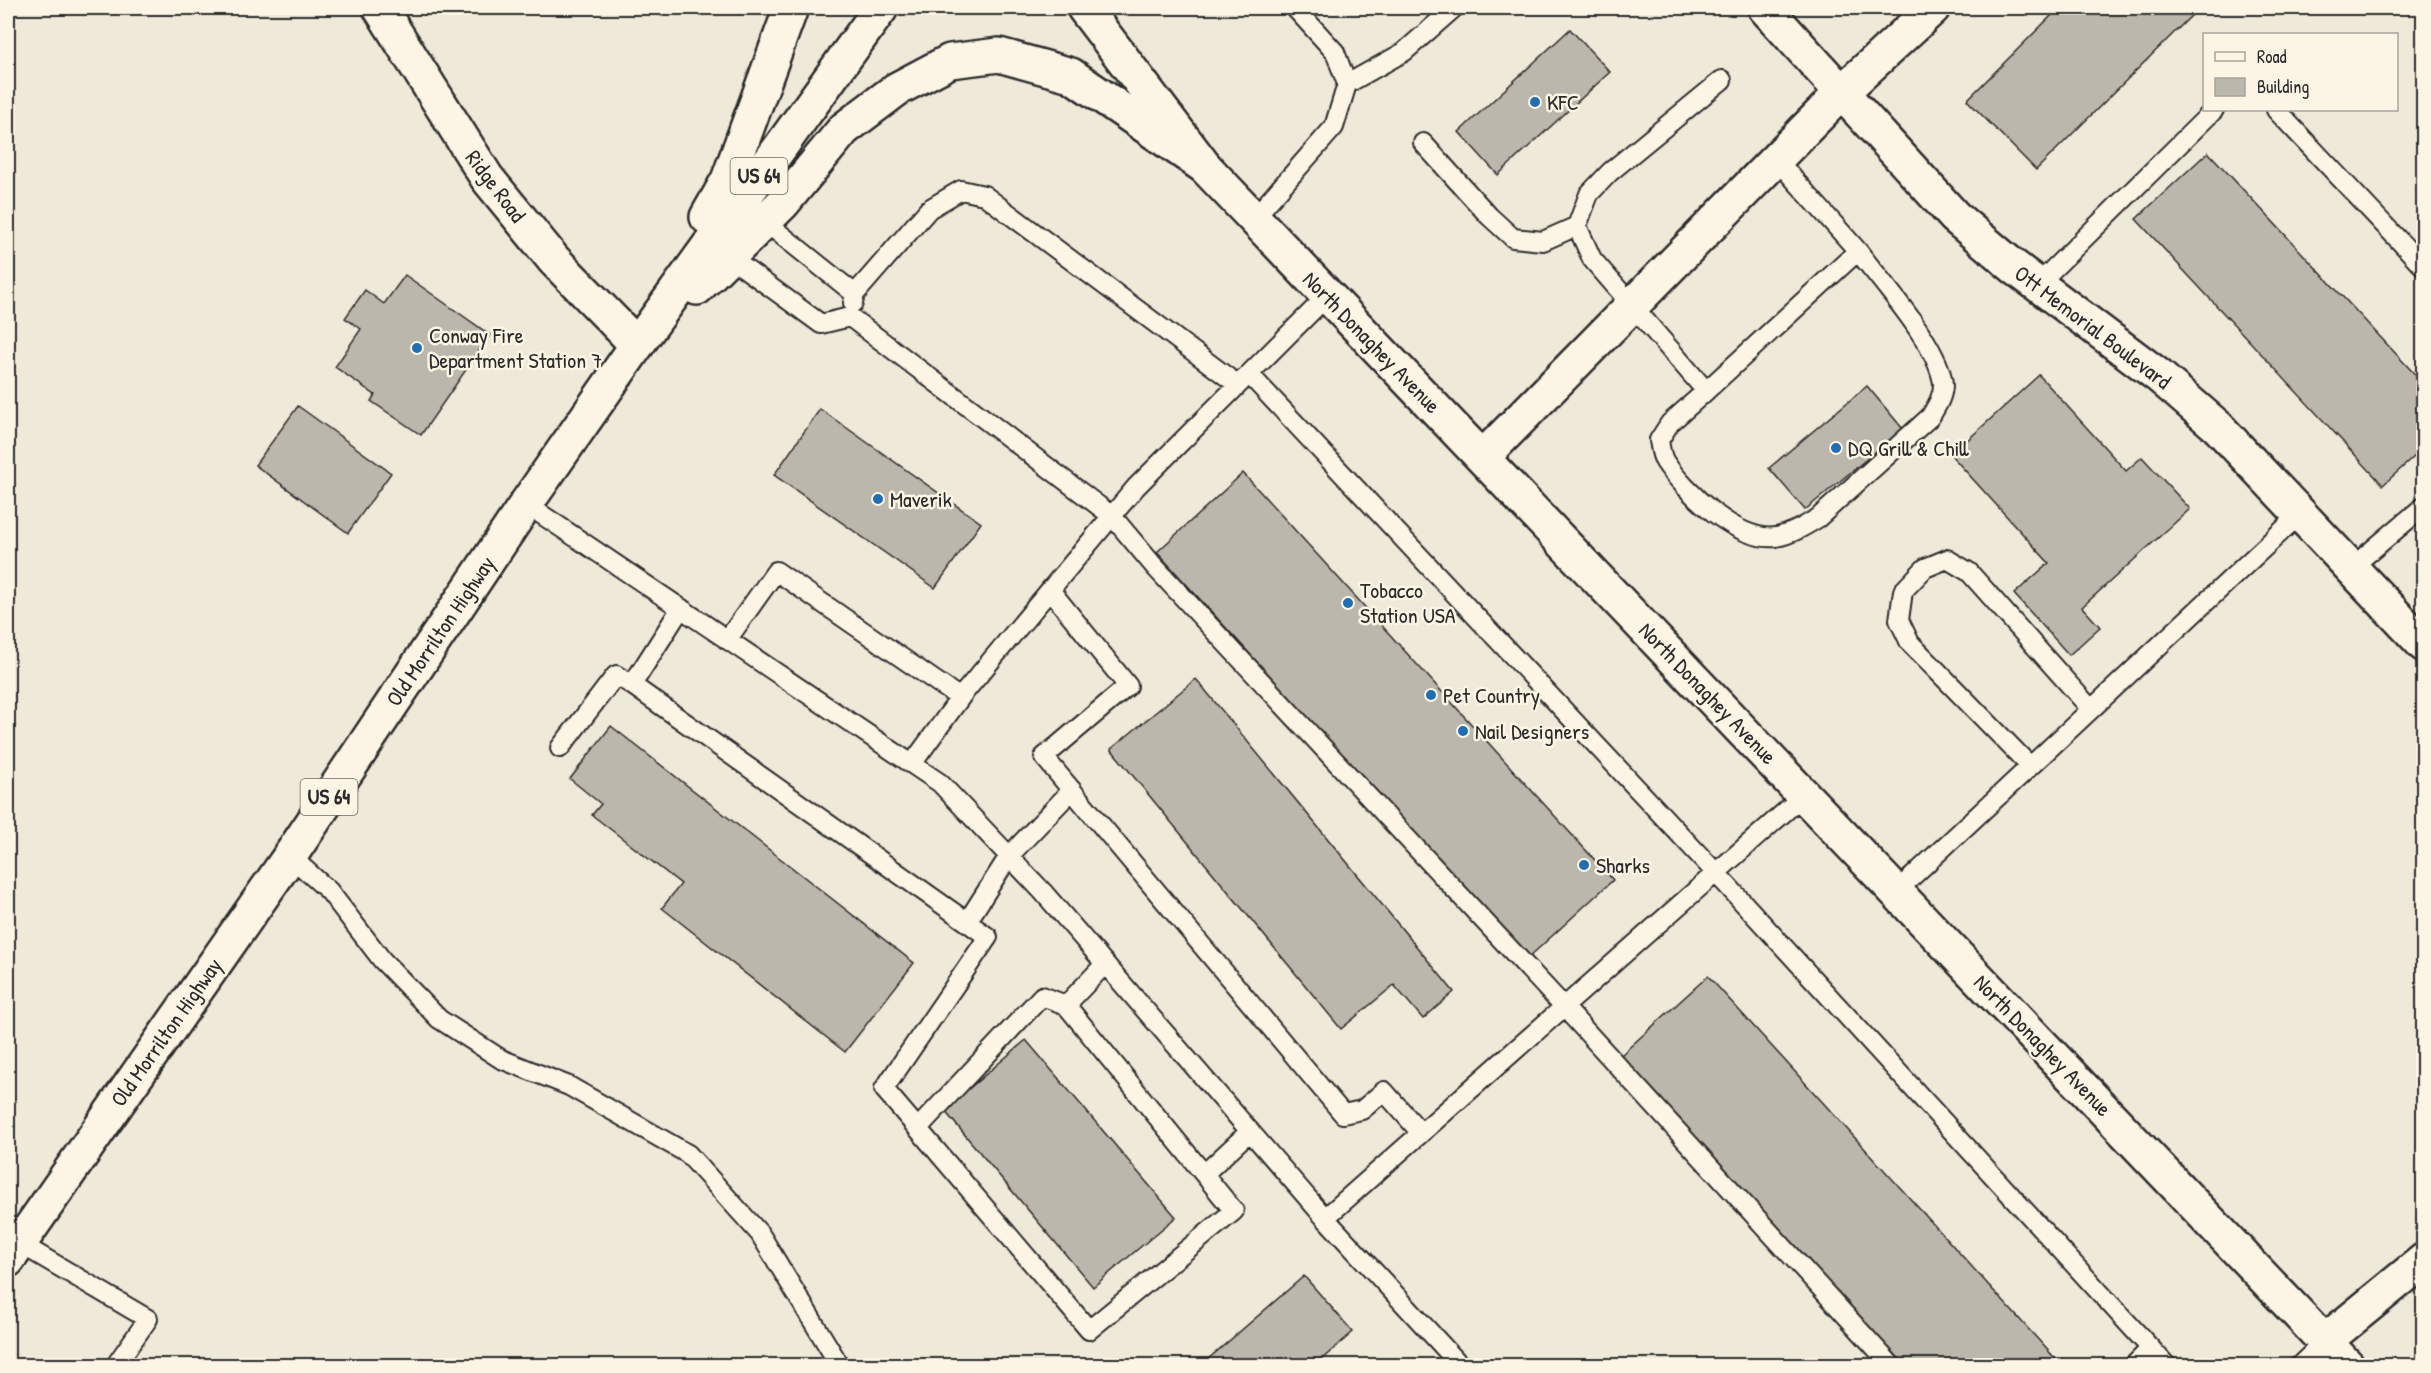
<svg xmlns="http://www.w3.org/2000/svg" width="2431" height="1373" font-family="'Patrick Hand',sans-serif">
  <rect width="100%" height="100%" fill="#efe9da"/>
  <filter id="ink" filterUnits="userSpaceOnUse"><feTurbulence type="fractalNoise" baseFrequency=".0167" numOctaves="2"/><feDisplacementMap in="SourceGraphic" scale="12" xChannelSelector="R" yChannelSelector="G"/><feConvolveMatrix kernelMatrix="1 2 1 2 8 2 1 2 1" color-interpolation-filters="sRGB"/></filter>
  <g filter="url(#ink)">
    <path fill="#bcb7ac" stroke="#2b2b2b" stroke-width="1.5" d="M2059 8H2199L2036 170 1967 100Z
      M1570 29 1610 72 1498 175 1459 132Z
      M2208 152 2424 384V448L2383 485 2136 219Z
      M405 275 490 335 421 435 371 401 375 395 335 367 361 329 345 318 365 290 384 304Z
      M2039 375 2126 471 2142 457 2190 509 2082 607 2100 627 2069 655 2014 594 2049 563 1951 455Z
      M1867 386 1903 429 1805 510 1769 468Z
      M298 406 391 473 348 533 255 465Z
      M820 409 981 523 935 588 774 475Z
      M1243 473 1613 880 1527 959 1157 552Z
      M1196 679 1454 992 1423 1019 1394 985 1341 1029 1111 749Z
      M611 726 914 963 845 1052 662 908 681 884 592 815 601 804 570 779Z
      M1708 976 2062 1366H1902L1621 1055Z
      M1026 1040 1176 1217 1093 1287 944 1110Z
      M1304 1276 1353 1332 1314 1366H1200Z"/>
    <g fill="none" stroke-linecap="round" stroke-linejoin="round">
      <defs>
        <path id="lane" d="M1722 80 1610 172 1589 194 1577 226 1592 259 1706 391 1858 251 1776 159
          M1347 84 1404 52 1454 8
          M2276 110 2424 267
          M1423 143 1489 216 1513 238 1543 241 1577 226
          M1254 218 1334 127 1347 84 1335 52 1295 8
          M764 221 855 294 853 303
          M729 257 821 324 850 317
          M2038 284 2214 110
          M855 294 929 209 961 190 984 195 1238 385
          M850 317 1112 516 1154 566 1564 1007 1892 1366
          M1249 374 1716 873 2167 1366
          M1706 391 1670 423 1659 440C1660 447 1661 456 1665 462 1685 492 1738 542 1776 537 1792 534 1805 526 1818 518L1930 417C1937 406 1946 392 1942 378 1933 339 1883 284 1858 251
          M526 504 940 783 1043 892 1325 1218 1461 1366
          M2352 567 2424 506
          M1050 590 1128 686 1044 757 1343 1114 1362 1110 1384 1091 1421 1133
          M727 640 776 571 960 698
          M632 685 967 922 1009 856 1072 790
          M560 748 616 675 632 685 681 608
          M912 764 963 694 1136 487 1328 295
          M2029 765 1910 643 1899 620 1903 591 1925 568 1947 559 1969 572 2090 708
          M290 856 329 891 382 960 439 1019 501 1059 569 1086 688 1154 760 1234 840 1366
          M1897 891 2301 513
          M1066 1005 1105 964
          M918 1128 1042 996 1066 1005 1234 1211 1089 1330 884 1089 988 937 967 922
          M1204 1174 1250 1131
          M1325 1218 1805 794
          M19 1243 148 1319 115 1366
          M2133 1366 2151 1348
          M2299 1366 2325 1341"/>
        <path id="street" d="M380 8 487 178 554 260 637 345
          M1765 8 1955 217 2013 266 2159 376 2218 427 2424 645
          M1483 457 1843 91 1933 8
          M2325 1341 2424 1260"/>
        <path id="secondary" d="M1084 8 1205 167 2348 1366"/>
        <path id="primary" d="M707 217 728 180 791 8
          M697 288 783 203 844 129 897 89 950 61 999 55 1071 75 1205 167
          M8 1260 290 856 526 504 637 345 881 8"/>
      </defs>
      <use href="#lane" stroke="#2b2b2b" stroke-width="22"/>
      <use href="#street" stroke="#2b2b2b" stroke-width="38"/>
      <use href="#secondary" stroke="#2b2b2b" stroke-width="38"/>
      <use href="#primary" stroke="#2b2b2b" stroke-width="38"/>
      <use href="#lane" stroke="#fcf5e5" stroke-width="18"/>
      <use href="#street" stroke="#fcf5e5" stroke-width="33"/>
      <use href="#secondary" stroke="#fcf5e5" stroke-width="33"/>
      <use href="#primary" stroke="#fcf5e5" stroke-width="33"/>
    </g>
  </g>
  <g fill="#1f6fb2" stroke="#fcf5e5" stroke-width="2">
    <circle cx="1535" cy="102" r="6"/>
    <circle cx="417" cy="348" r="6"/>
    <circle cx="1836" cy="448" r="6"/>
    <circle cx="878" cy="499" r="6"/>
    <circle cx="1348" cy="603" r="6"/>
    <circle cx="1431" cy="695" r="6"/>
    <circle cx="1463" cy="731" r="6"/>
    <circle cx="1584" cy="865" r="6"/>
  </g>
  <g text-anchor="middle" stroke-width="5" stroke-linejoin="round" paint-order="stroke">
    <g fill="#fcf5e5" stroke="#6a6863" stroke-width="1.5">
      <rect x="730.5" y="158" width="57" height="36" rx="4.5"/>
      <rect x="300.5" y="779" width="57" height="36" rx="4.5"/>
    </g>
    <g font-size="21" font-weight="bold" fill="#2b2b2b">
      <text x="759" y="183">US 64</text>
      <text x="329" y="804">US 64</text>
    </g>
    <g font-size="22" fill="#2b2b2b" stroke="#fcf5e5" text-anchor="start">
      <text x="1547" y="110">KFC</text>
      <text x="429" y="343">Conway Fire<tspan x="429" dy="25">Department Station 7</tspan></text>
      <text x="1848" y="456">DQ Grill &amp; Chill</text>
      <text x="890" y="507">Maverik</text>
      <text x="1360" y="598">Tobacco<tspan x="1360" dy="25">Station USA</tspan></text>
      <text x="1443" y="703">Pet Country</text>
      <text x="1475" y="739">Nail Designers</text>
      <text x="1596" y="873">Sharks</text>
    </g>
    <g font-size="22" fill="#2b2b2b" stroke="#fcf5e5">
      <text transform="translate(496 186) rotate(53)" y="8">Ridge Road</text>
      <text transform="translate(2093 327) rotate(37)" y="8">Ott Memorial Boulevard</text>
      <text transform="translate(1372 342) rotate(46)" y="8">North Donaghey Avenue</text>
      <text transform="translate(440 631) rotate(-56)" y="8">Old Morrilton Highway</text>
      <text transform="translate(1708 693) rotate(46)" y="8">North Donaghey Avenue</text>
      <text transform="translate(166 1032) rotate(-55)" y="8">Old Morrilton Highway</text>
      <text transform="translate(2043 1045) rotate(46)" y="8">North Donaghey Avenue</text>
    </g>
  </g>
  <rect width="2431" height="1373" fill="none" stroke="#fcf5e5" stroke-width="30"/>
  <rect x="15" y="15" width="2401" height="1343" fill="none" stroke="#2b2b2b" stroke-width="2" filter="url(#ink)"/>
  <rect x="2203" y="33" width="195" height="78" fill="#fcf5e5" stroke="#a8a49b" stroke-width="1.5"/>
  <rect x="2215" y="52" width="30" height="9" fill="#fcf5e5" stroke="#a8a49b" stroke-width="1.5"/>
  <text x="2257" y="63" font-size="18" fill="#2b2b2b">Road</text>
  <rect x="2215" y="78" width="30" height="18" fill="#bcb7ac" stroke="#a8a49b" stroke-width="1.5"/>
  <text x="2257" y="93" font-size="18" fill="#2b2b2b">Building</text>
</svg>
